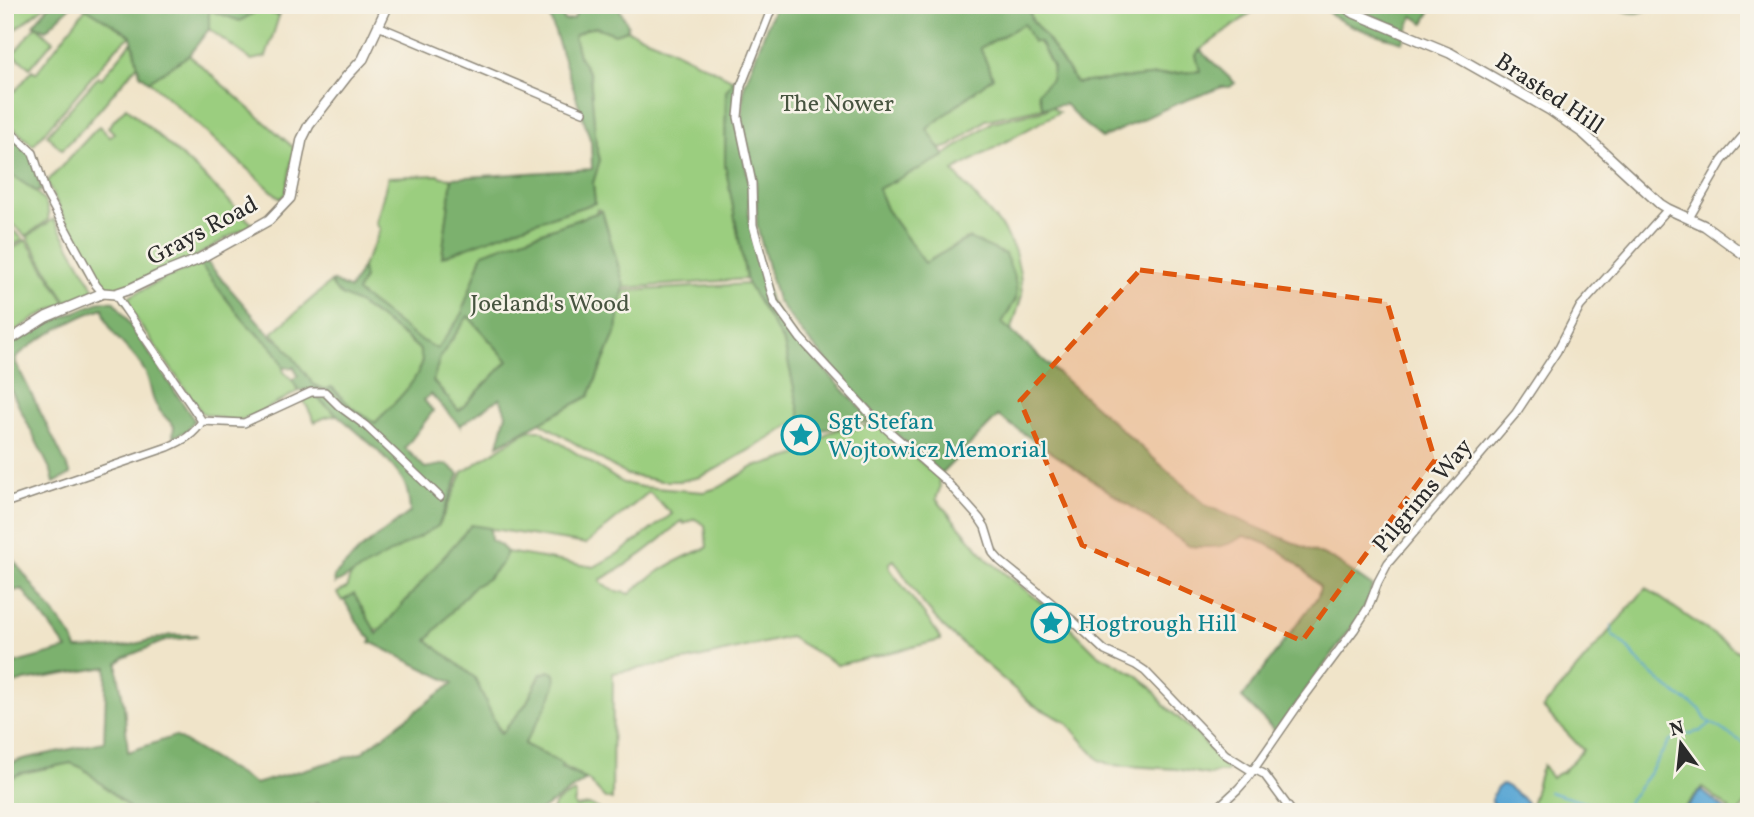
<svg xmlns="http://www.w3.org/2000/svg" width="1754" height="817" font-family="Vollkorn,serif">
  <rect width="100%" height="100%" fill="#f7f3e8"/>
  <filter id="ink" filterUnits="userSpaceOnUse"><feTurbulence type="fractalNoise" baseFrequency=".0143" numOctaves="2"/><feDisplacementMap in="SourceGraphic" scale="14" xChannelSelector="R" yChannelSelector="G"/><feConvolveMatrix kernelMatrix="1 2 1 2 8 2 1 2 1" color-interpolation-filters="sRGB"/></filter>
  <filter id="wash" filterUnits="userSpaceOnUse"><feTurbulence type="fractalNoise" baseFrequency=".00686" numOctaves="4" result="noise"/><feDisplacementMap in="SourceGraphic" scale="28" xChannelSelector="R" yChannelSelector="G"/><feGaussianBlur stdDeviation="1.57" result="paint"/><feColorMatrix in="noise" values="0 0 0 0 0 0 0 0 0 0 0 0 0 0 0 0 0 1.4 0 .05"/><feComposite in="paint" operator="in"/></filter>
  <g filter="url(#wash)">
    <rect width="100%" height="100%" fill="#f0e4c9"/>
    <path fill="#9bce7f" stroke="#637c55" stroke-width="2" fill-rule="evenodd" d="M5 5H46L5 38Z
      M1028 5H1262L1200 50 1196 56 1201 71 1076 83 1047 39 1032 20Z
      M86 8 131 36 117 47 33 146 5 120V88L8 84 15 91 33 70 36 73Z
      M260 9 279 16 266 57 251 60 209 29V10L240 21Z
      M1024 24C1034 36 1060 64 1051 80 1049 84 1042 89 1038 92L1043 108 986 120 951 146 940 149 926 129 993 77 980 48Z
      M36 26 53 41 30 68 13 54Z
      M596 27 615 34 627 30 659 43 734 80 726 91 725 164 746 279 624 288 602 211 597 209 596 213 483 253 463 309V313L437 350 414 336 356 292 364 278 362 267 375 242 380 229 376 223 388 177 438 175 442 177 452 178 442 256 529 224 595 203 593 183 600 160 596 145 590 75 579 56 574 36 586 29Z
      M133 41 138 64 88 123 62 150 47 135 98 77 101 79Z
      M189 55 294 148 286 193 281 199 149 81Z
      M1051 106 1059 112 953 171 1001 226 1015 251 1020 273 1022 295 1011 332 1002 323 1007 312 1016 299 966 239 925 263 886 209 878 188 945 155 992 122 1045 110Z
      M126 107 207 179 253 225 232 235 190 260 116 291 108 288C82 255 64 219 47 182L99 126 110 137 114 133 108 127Z
      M7 172C23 183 53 197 48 220L26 236 5 218V174Z
      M54 219 95 290 67 302 29 240 28 236Z
      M5 224 23 239 5 251Z
      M26 240 66 303 39 316 5 337V254Z
      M200 264 250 327 273 347 280 358 284 372 292 380 299 391 257 414 236 422 202 413 123 300 163 279Z
      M331 282C336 296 350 297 361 305 381 319 402 333 419 349 420 350 422 359 422 360 421 381 389 408 375 423L351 407 332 387 326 390 314 385 283 345 272 333Z
      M748 284 784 343 801 418 772 437 716 469 700 477 681 481H661L627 475 540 422 589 396 617 329 623 291Z
      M468 316 508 361 459 411 433 381 440 357Z
      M315 396 337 415 326 417 315 422 303 399Z
      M871 423 881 427 939 478 940 488 936 499 987 559 1063 620 1096 653 1137 675 1152 688 1164 705 1200 737 1219 760 1228 768 1225 772H1218L1210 775 1176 769 1111 765 1099 760 1066 722 1033 705 943 627 921 601 894 560 889 563 890 569 932 625 941 640 838 665 790 637 689 660 613 673 612 800 605 798 588 780 524 744 538 720 555 685 541 674 526 704 503 733 426 641 455 605 473 587 487 579 502 563 507 552 594 567 621 552 672 514 649 492 586 544 474 526 400 611 381 630 374 629 354 595 342 601 337 593 348 587C348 582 348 580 351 576 365 560 419 532 439 525L463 472 522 434 531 430H540L623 483 642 487 704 492 720 487 755 466 764 465 806 452 828 433 840 429H857ZM695 519 705 525 707 548C680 557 651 574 630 594 619 591 606 591 600 580 630 564 655 546 679 523L683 521 684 524Z
      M1646 588 1749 659V800L1739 812H1729L1730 809 1702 787 1681 812H1528C1536 795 1536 782 1543 765L1552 778 1557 774 1563 772 1583 750 1543 708Z
      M71 763 83 768 134 812H5V780L19 774Z
      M575 792 576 796 574 804 576 807C588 804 593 804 603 812H552C552 801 566 797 575 792Z"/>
    <path fill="#7cb16e" stroke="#546e4c" stroke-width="2" fill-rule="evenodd" d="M50 5H72L46 30 33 25Z
      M81 5H281L279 16 260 9 240 21 209 10V29L189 55 149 81 140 74 131 36Z
      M546 5H556L565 21 574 19 579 5H620V10L628 25 627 30 615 34 596 27 586 29 574 36 579 56 590 75 596 145 600 160 593 183 595 203 529 224 442 257 452 178 592 169 591 142Z
      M775 5H1028L1032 20 1047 39 1076 83 1200 71 1196 55 1200 50 1235 83 1230 87H1222L1171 106 1102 138 1084 124 1065 104 1043 108 1038 92 1051 80 1053 68 1040 42H1033L1024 24 980 48 993 77 927 129 945 156 878 189 886 209 925 263 969 238 1005 254C1010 267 1019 283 1016 298 1015 302 1005 317 1002 323L1207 506 1334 560 1372 586 1369 598 1359 617 1276 732 1242 698 1318 596 1320 587C1299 563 1276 544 1244 536 1225 549 1211 548 1189 546L998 416 941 474 877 417 803 334 777 300 757 226 756 183 742 117 744 87Z
      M1323 5H1337L1405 36 1403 42C1382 36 1332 24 1323 5Z
      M1349 5H1434L1424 23 1413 16 1407 31Z
      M1613 5H1655C1640 16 1629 15 1613 5Z
      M753 51 738 83 735 116 749 182V222L770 301 798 341 867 415 868 422 804 433 784 343 747 283 725 164 726 91Z
      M15 139 30 155 42 191H36L5 171V155Z
      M602 211 624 285 617 329 589 396 498 445 506 414 500 398 461 425V427L431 394 424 400 433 411 405 448 425 468 447 464 459 474 438 526 335 584 334 576 360 550 410 512C409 500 408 486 400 476 380 448 341 419 315 396L324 394 343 407 326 390 312 389 299 391 292 380 298 376 294 367 283 368C277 346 263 341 249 326 231 307 216 285 200 264L206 261 270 335 283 344 314 385 326 390 331 387 351 407 375 423C389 408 420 381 422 360 422 359 420 351 419 349 402 333 381 319 361 305 350 298 336 296 331 282L332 281 350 289 362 267 364 278 357 292 414 336 437 349 463 313V309L483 253ZM468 316 508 361 459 411 433 381 440 357Z
      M102 301 115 302 194 420 187 431 173 437 174 426C167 418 158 412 154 401 150 391 150 379 144 370 130 345 110 341 103 308 81 315 32 341 16 358V363L71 474 54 483 51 471 5 378V349L39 327Z
      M471 525 490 528 491 540 500 545 507 552 502 563 493 573 487 579 473 587 427 640 475 678 500 733 503 732 526 704 541 674 549 671C551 672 553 672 554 673 563 683 531 733 524 744L563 764 561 767 586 780 538 812H459L437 799 409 812H321L318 803 282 812H134L83 768 71 763 21 773 5 780V765L23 759 104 742 107 667 24 681 5 687V666L67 649 22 589 14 591 5 580V549L72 637 77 649 110 648 127 646 171 635H196L197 637 167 640 123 658 118 663V674L124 705 128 752 175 736 255 784 361 753 453 683 370 642 372 640 359 625 344 600 354 594 377 634Z"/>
    <path fill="#5ca7d4" stroke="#446980" stroke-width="2" d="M1504 784 1525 800 1527 805 1525 812H1506L1492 803C1491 795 1496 786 1504 784Z
      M1701 790 1727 811V812H1683Z"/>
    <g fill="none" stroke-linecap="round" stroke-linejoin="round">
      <path stroke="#5ca7d4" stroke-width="2" d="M1611 625 1612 635 1625 645 1645 668 1669 689 1700 709 1706 720 1749 746
        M1549 792 1617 812
        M1618 812 1623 809 1651 771 1669 741 1678 736 1701 731 1711 723"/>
    </g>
  </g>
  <g filter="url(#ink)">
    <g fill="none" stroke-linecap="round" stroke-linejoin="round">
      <defs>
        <path id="minor" d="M773 5 741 86 738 117 752 183 753 225 774 302 800 338 875 419 945 480 979 518 985 527 993 553 1000 561 1071 619 1105 651 1136 665 1145 671 1225 754 1252 771
          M378 26 583 112
          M5 127 33 153 46 193 96 285 103 293
          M1689 218 1722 161 1749 129
          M115 294 202 421
          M202 421 244 423 311 392H325L339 406 366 426 440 497
          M5 503 168 447C182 441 194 435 202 421
          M1254 769 1264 774 1292 812
          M1213 812 1238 789 1247 779 1301 701 1354 630 1368 608 1378 582 1388 563 1516 413 1557 351 1580 307 1668 209"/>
        <path id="tertiary" d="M1341 5 1354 13 1450 53 1550 110 1583 133 1660 204 1668 209 1705 226 1749 258
          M5 343 46 317 103 293 115 294 130 289 157 276 197 260 269 220 290 198 302 139 309 125 347 76 363 59 388 5"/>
      </defs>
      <use href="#minor" stroke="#8e887a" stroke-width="10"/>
      <use href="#tertiary" stroke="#8e887a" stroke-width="12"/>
      <use href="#minor" stroke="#fff" stroke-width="7"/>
      <use href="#tertiary" stroke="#fff" stroke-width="9"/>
    </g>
  </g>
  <path fill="#df570e" fill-opacity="0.2" stroke="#df570e" stroke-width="5" stroke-dasharray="14 9" stroke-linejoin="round" d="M1140 270 1387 302 1435 460 1302 641 1082 545 1020 401Z"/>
  <defs>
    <symbol id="sight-ring" viewBox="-11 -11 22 22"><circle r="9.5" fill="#f7f3e8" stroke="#0f9aa8" stroke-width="1.5"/><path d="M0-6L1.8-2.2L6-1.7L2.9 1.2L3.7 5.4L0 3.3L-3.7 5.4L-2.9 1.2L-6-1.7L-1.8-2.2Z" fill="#0f9aa8"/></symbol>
  </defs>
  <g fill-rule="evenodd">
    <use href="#sight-ring" x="779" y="413" width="44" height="44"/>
    <use href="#sight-ring" x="1029" y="601" width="44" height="44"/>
  </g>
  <g text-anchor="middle" stroke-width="5" stroke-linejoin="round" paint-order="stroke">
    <g font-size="24" fill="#2b2b2b" stroke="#f7f3e8">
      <text transform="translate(1550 93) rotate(34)" y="8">Brasted Hill</text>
      <text transform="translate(202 230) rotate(-28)" y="8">Grays Road</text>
      <text transform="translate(1422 495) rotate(-50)" y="8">Pilgrims Way</text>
    </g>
    <g font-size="24" fill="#475440" stroke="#f7f3e8">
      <text x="837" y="111">The Nower</text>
      <text x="550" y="311">Joeland's Wood</text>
    </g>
    <g font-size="24" fill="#0d838f" stroke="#f7f3e8" text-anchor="start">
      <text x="828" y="429">Sgt Stefan<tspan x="828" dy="28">Wojtowicz Memorial</tspan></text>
      <text x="1078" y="631">Hogtrough Hill</text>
    </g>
  </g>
  <rect width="1754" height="817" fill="none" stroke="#f7f3e8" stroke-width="28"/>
  <g transform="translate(1681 744) rotate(345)" stroke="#f7f3e8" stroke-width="5" paint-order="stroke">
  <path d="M0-5L12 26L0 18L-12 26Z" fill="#2b2b2b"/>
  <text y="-10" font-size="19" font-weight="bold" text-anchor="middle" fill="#2b2b2b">N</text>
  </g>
</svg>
